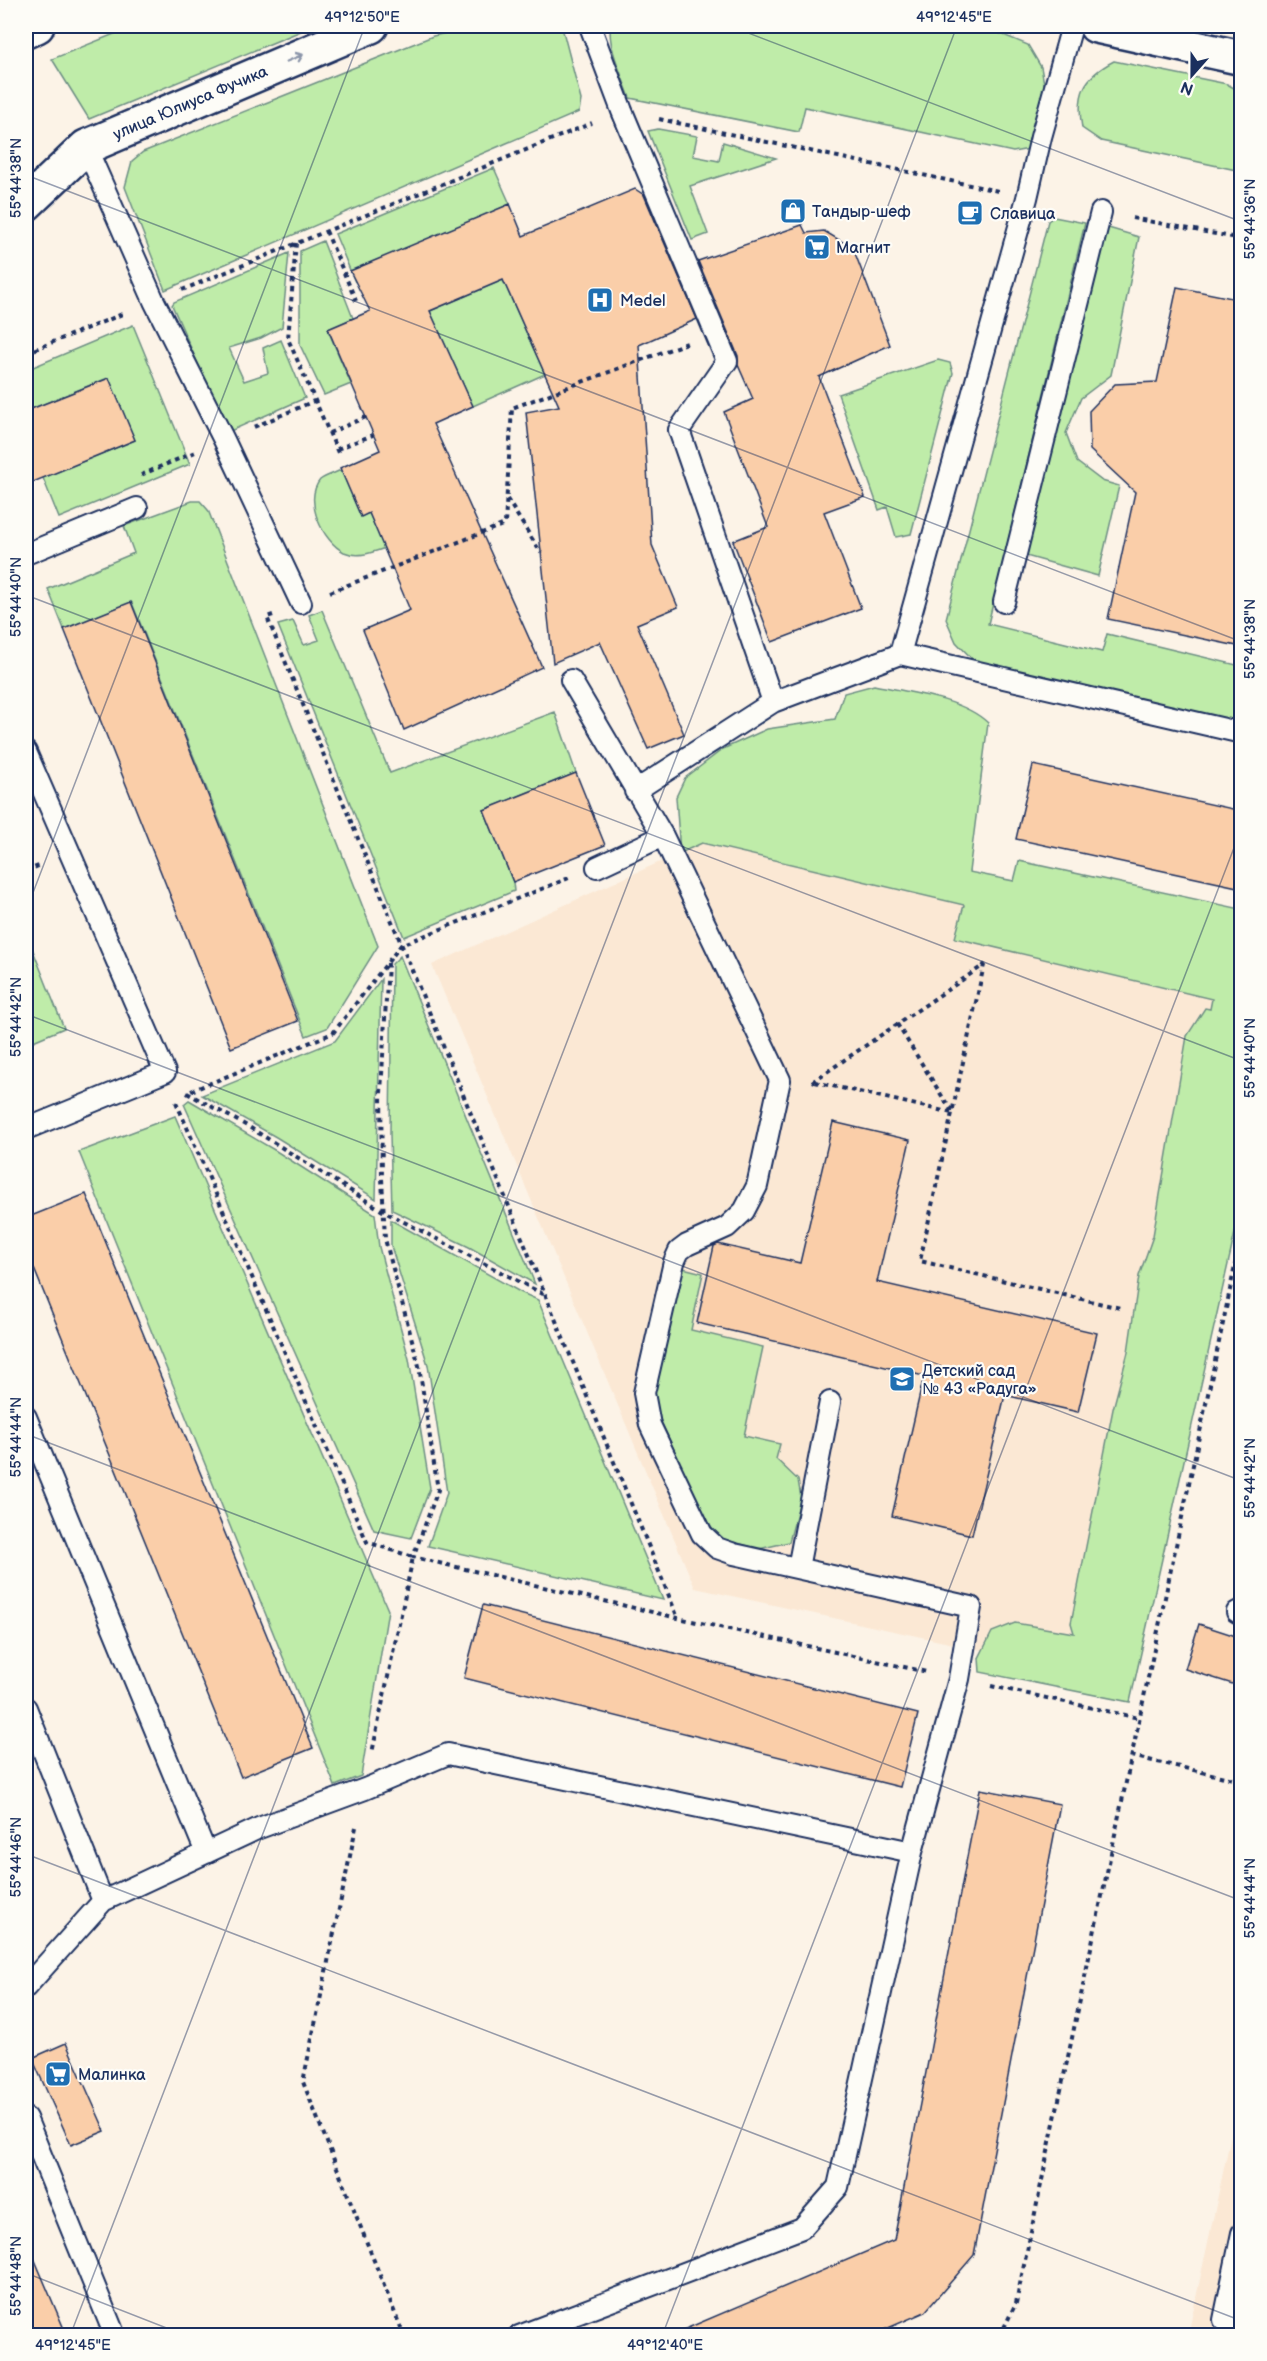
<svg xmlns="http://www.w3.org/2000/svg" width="1267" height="2361" font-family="'Balsamiq Sans',sans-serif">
  <rect width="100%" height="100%" fill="#fcf3e7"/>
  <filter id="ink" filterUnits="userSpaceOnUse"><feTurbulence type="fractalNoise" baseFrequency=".0167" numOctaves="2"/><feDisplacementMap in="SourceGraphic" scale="12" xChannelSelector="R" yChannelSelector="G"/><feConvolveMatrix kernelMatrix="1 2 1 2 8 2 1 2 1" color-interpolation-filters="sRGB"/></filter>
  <g filter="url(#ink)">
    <path fill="#fbe8d4" d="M702 843 1241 970 1133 1683 695 1588 432 965Z
      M1241 2089V2335H1188Z"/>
    <path fill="#bfeca9" stroke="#6d8e84" stroke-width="1.5" d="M134 26H313L89 119 52 59Z
      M478 26H559L563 31 581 100 579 112 165 290 125 187 132 161 143 152 433 36Z
      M611 26H959L996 32 1028 45 1041 67 1045 89 1029 149 1013 152 805 107 799 132 630 98C624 80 606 43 611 26Z
      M1114 61 1227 84 1241 92V171L1101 141 1082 128C1076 94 1083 77 1114 61Z
      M658 129 697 136 693 156 719 161 723 142 776 158 690 186 708 234 692 240 648 131Z
      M494 168 510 204 355 274V282L335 234Z
      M1054 217 1085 223 988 624 1102 652 1107 634 1241 666V725L979 666 956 642 946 619 1048 221Z
      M1105 227 1139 237 1111 375 1081 398 1066 433 1077 462 1102 481 1119 486 1098 576 1026 556Z
      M323 241 353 318 328 330 351 384 324 395 300 345V251Z
      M289 253 282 327 261 338 229 348 244 381 268 373 263 348 281 340 305 398 228 432 172 305 174 302Z
      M503 280 545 374 473 406 430 311Z
      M133 325 190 464 59 518 43 478 135 440 108 378 26 411V370Z
      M938 360 950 363 953 373 911 534 896 537 887 507 879 510 838 394Z
      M341 470 361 516 369 513 385 548C371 553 358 558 344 552 323 542 303 500 320 480 325 476 335 473 341 470Z
      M192 501H200L208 510 378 946 327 1028 306 1036 132 603 64 629 48 589 134 553 124 526Z
      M322 610 390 773 555 712 576 773 484 810 513 882 514 891 404 937 278 625 293 621 304 645 319 640 309 615Z
      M874 685C908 692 962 698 988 723L969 872 1014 881 1019 861 1241 909V1206L1130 1702 980 1672 979 1658 992 1632 1015 1623 1074 1633 1071 1623 1113 1409 1128 1352 1139 1276 1153 1236 1187 1036 1205 1008 1210 1009 1212 999 955 938 964 905 702 843 680 853 676 797 685 778 723 749 767 729 835 719 844 693Z
      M26 933 64 1028 26 1044Z
      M400 956 535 1284 469 1247 392 1210 390 1134 392 964Z
      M381 979 376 1199 276 1137 202 1095 335 1041Z
      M189 1100 276 1151 375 1214 379 1247 409 1359 430 1488 411 1538 374 1530 184 1104Z
      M175 1116 388 1610 361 1776 335 1786 79 1152Z
      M391 1220 520 1292 538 1300 663 1600 428 1546 447 1493 428 1365 391 1246Z
      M683 1268 703 1273 691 1330 763 1347 744 1436 780 1444 776 1459 798 1480 801 1497 789 1542 759 1549 719 1538 703 1514 659 1417 653 1394Z"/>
    <path fill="#facea9" stroke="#1b2f5e" stroke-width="1.5" d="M635 189 644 195 697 319 639 345 652 545 678 607 637 624 684 734 648 749 600 642 553 663 526 412 559 406 503 280 430 311 473 406 433 424 542 667 404 730 363 630 410 610 369 513 361 517 340 468 380 450 328 329 370 311 350 271 510 204 523 236Z
      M802 225 806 233 824 231 853 248 890 345 819 377 865 497 824 512 861 608 772 642 733 541 768 527 724 412 753 399 738 365V356L698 261Z
      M1177 287 1242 300V647L1108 619 1135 492 1090 450 1089 411 1115 384 1157 382Z
      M109 378 135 440 26 485V411Z
      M131 602 298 1021 231 1048 64 629Z
      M1033 765 1242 811V888L1016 839Z
      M576 773 605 845 513 882 484 810Z
      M833 1122 910 1140 877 1282 1097 1333 1078 1412 1005 1395 972 1535 892 1516 924 1376 697 1323 714 1246 718 1244 800 1263Z
      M86 1194 313 1748 241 1777 26 1249V1218Z
      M483 1605 918 1714 900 1787 464 1678Z
      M1199 1624 1242 1638V1687L1185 1669Z
      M980 1789 1060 1804 974 2255 925 2312 870 2336H669L894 2240Z
      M66 2043 105 2131 71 2145 32 2058Z
      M26 2239 67 2336H26Z"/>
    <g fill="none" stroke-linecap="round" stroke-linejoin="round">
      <defs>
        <path id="service" d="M590 26 622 111 727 361 679 430 773 702 900 654
          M1072 26 1041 137 1027 198 900 654 1242 733
          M86 147 154 301 224 440 301 603
          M26 554 137 508
          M1004 602 1101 212
          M571 680 663 836 597 867
          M26 752 165 1072 26 1129
          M635 791 773 702
          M26 1417 206 1853
          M798 1568 830 1402
          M1237 1612 1242 1614
          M26 1708 103 1901
          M26 1987 103 1901 259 1828 365 1789 448 1754 912 1852
          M26 2118 115 2336
          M1242 2233 1224 2320 1242 2329
          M519 2336 802 2228 838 2187 912 1852 959 1679 971 1607 734 1554 717 1548 702 1534 650 1425 644 1393 674 1262 679 1251 687 1245 727 1227 744 1211 757 1186 780 1080 663 836"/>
        <path id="secondary" d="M1096 26 1242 58
          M26 31 37 26
          M26 204 86 147 371 26"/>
      </defs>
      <use href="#service" stroke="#1b2f5e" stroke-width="24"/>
      <use href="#secondary" stroke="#1b2f5e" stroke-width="38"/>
      <path stroke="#1b2f5e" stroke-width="4" stroke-dasharray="4.5 4.5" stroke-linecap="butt" d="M659 119 998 191
        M1132 218 1242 239
        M326 231 356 301
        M296 243 288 339 339 455
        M182 290 592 123
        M26 353 125 313
        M254 427 314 401
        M329 433 366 417
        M337 449 373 435
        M141 475 195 452
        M507 499 541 553
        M330 592 505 524 512 408 687 343
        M273 615 267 617 678 1618
        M26 871 41 865
        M388 963 381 1093 382 1178 385 1239 419 1366 438 1490 413 1557 678 1618 927 1672
        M897 1024 952 1112
        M812 1082 984 965 920 1261 1120 1308
        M815 1082 952 1113
        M191 1091 333 1033 401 945 569 878
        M187 1093 249 1127 383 1211 545 1295
        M176 1102 367 1542 413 1557 372 1753
        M991 1686 1139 1718
        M1131 1756 1242 1781
        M356 1827 303 2082 404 2336
        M1000 2336 1016 2303 1242 1233"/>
      <use href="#service" stroke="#fdfcf7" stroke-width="20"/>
      <use href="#secondary" stroke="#fdfcf7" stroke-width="33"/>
    </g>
    <defs><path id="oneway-shaft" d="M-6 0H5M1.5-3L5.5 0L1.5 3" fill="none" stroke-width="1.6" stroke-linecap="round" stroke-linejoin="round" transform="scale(1.5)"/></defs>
    <use stroke="#8c96aa" href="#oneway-shaft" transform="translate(295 58) rotate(-23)"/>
  </g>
  <path fill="none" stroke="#1b2f5e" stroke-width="1.5" stroke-opacity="0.45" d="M730 26 1242 222M26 175 1242 642M26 595 1242 1061M26 911 365 26M26 1014 1242 1481M26 1434 1242 1901M26 1854 1242 2321M26 2273 187 2336M70 2336 957 26M662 2336 1242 827"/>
  <defs>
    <symbol id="shop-square" viewBox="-11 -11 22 22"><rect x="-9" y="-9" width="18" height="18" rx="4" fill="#1f6fb2" stroke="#fdfcf7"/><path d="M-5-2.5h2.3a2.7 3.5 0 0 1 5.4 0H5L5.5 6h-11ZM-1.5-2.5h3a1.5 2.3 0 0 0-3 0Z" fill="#fff"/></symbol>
    <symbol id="cafe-square" viewBox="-11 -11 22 22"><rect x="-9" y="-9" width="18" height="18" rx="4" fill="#1f6fb2" stroke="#fdfcf7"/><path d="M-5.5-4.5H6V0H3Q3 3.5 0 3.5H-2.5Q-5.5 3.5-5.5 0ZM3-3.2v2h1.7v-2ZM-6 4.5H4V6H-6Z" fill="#fff"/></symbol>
    <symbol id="supermarket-square" viewBox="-11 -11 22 22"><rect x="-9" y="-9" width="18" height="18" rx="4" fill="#1f6fb2" stroke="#fdfcf7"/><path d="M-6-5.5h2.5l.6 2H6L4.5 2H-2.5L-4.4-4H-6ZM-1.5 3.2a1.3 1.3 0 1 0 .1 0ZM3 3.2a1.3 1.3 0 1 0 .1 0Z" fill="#fff"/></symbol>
    <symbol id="hospital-square" viewBox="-11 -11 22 22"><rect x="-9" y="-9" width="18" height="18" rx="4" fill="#1f6fb2" stroke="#fdfcf7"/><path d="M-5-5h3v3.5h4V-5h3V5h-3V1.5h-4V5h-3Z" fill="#fff"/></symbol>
    <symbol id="school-square" viewBox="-11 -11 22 22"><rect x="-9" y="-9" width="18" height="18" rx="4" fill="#1f6fb2" stroke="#fdfcf7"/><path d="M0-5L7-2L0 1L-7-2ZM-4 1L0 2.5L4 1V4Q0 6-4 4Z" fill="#fff"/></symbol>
  </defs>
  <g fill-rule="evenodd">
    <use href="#shop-square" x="778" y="196" width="30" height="30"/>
    <use href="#cafe-square" x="955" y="198" width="30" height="30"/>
    <use href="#supermarket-square" x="802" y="232" width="30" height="30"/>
    <use href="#hospital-square" x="585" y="285" width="30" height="30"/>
    <use href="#school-square" x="887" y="1364" width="30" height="30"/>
    <use href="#supermarket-square" x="43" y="2059" width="30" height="30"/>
  </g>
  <g text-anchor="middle" stroke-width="4.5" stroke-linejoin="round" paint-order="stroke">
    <g font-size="16" fill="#1b2f5e" stroke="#fdfcf7">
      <text transform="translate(190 102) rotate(-23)" y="6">улица Юлиуса Фучика</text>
    </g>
    <g font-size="16" fill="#1b2f5e" stroke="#fdfcf7" text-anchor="start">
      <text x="812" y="217">Тандыр-шеф</text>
      <text x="990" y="219">Славица</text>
      <text x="836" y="253">Магнит</text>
      <text x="620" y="306">Medel</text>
      <text x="922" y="1376">Детский сад<tspan x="922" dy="18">№ 43 «Радуга»</tspan></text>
      <text x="78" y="2080">Малинка</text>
    </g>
  </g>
  <rect width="1267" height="2361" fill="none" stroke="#fdfcf7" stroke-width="66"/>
  <g transform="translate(1192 75) rotate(201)" stroke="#fdfcf7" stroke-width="4.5" paint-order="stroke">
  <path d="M0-4.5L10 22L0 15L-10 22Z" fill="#1b2f5e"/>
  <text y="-9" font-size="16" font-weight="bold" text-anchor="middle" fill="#1b2f5e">N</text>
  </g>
  <rect x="33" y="33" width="1201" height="2295" fill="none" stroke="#1b2f5e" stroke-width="2"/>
  <g font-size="15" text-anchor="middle" fill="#1b2f5e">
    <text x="362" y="22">49°12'50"E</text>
    <text x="954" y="22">49°12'45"E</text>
    <text transform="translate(16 178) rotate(-90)" y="5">55°44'38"N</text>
    <text transform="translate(1250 219) rotate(-90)" y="5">55°44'36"N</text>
    <text transform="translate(16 597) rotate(-90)" y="5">55°44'40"N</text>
    <text transform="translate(1250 639) rotate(-90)" y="5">55°44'38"N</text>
    <text transform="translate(16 1017) rotate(-90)" y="5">55°44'42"N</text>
    <text transform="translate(1250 1058) rotate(-90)" y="5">55°44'40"N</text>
    <text transform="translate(16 1437) rotate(-90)" y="5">55°44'44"N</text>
    <text transform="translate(1250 1478) rotate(-90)" y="5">55°44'42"N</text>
    <text transform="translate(16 1857) rotate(-90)" y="5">55°44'46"N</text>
    <text transform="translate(1250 1898) rotate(-90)" y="5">55°44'44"N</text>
    <text transform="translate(16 2276) rotate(-90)" y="5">55°44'48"N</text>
    <text x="73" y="2350">49°12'45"E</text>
    <text x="665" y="2350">49°12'40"E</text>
  </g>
</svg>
